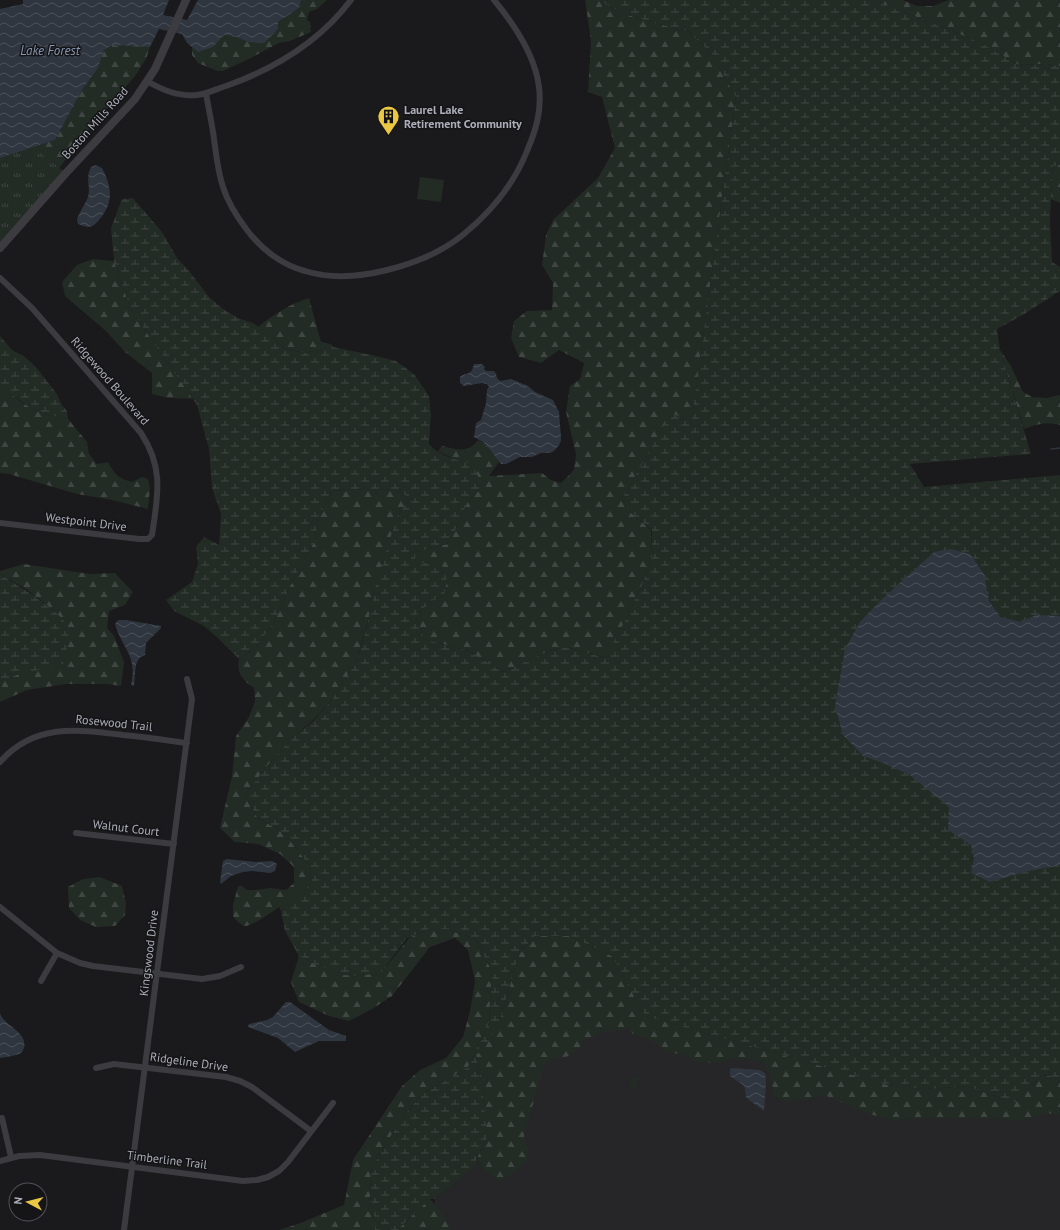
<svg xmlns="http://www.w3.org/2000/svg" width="1060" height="1230" font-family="'PT Sans',sans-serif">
  <defs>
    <pattern id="forest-firs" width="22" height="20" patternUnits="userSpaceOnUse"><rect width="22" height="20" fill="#232b25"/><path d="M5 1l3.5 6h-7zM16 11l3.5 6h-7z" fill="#404743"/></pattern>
    <pattern id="wetland-marsh" width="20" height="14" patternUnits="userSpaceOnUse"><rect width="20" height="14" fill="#232b25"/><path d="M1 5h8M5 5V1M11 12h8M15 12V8" fill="none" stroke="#404743"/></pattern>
    <pattern id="park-tufts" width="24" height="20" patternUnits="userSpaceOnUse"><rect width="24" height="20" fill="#232b25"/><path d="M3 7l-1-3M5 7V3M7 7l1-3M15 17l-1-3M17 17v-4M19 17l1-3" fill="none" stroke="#404743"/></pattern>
    <pattern id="water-waves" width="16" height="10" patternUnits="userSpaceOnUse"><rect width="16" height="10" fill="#30363f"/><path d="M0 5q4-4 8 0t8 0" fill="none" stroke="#4b5159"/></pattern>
  </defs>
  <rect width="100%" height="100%" fill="#1a191b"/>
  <path fill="#262528" d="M645 1016 849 1074 1060 1108V1230H433L435 1199 494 1150 514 1052Z"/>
  <path fill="#232b25" d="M420 177 444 180 441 202 417 199Z
    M631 1076 639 1078 636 1089 629 1087Z"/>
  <path fill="url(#forest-firs)" d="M301 0H327L317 9 309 12 307 20 310 22 311 32 290 41 279 43 249 59 223 71H217L198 63 192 55V47L198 52 212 47 224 35 234 36 248 42 299 8Z
    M585 0H603L605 4 628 15 658 24 688 31 711 53 736 97 691 425 647 456 622 499 630 512 651 530 652 556 644 580 626 619 606 658 567 647 549 651 503 672 469 651 424 639 416 616 430 602 444 595 415 562 416 552 447 544 453 535 467 503 480 489 460 462 438 451 442 446C456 449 468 454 478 440 487 444 494 453 499 462L489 476 542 473 551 480 561 483 574 470 576 454 566 412 570 386 580 379 584 363 559 350 541 363 519 357 511 338 514 321 527 311 552 310 553 283 542 265 546 235 553 220 598 178 615 148 602 97 588 92 591 41Z
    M878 0H903L917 6H933L949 0H1060V66L1046 64 1019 65 981 43 945 28 883 4Z
    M112 45 150 47 146 59 135 76 85 134 48 183 0 158 55 140 82 90 98 68 104 50Z
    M1053 165H1060V203L1051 199Z
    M93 259 114 261 131 310 193 399 168 398 152 394V373L125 352 106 331 65 296 62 282 77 265Z
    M309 298 321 342 331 344 333 347 304 353 284 348 269 333 258 327C273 315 291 303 309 298Z
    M1000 350 1011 366 1023 392 1032 397 1047 398 1060 395V425C1048 422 1035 424 1024 429Z
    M0 387 8 391 21 402 43 414 68 419 87 442 89 454 97 464 108 462C115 475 118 478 132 482L142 477 148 479 150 488 148 509 112 500 77 494 9 474 0 473Z
    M364 489 400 490 409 499 397 517 356 663 331 701 311 722 292 738 268 765 245 795 257 817 285 834 309 865 312 883 281 911 279 907C272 912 253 926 245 926 240 925 236 920 233 916V905L238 886H242L247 890H255L270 888 286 890 294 883V867L280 854 258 844 235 842 220 828 232 776 236 736 249 717 255 701 254 688C243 680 236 674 239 659L256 647 275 621 289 588 315 540 317 522 331 491Z
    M24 564 90 574 115 573 133 592 125 605 109 611 107 628 114 636 124 662 121 686 107 684H66L27 690 0 702V681L16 675 56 612 26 589 0 574V571Z
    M100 877 122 886 126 904 125 915 115 926 96 927 80 920 69 908 68 887 83 879Z
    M429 929H446L475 939 492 971 489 1022 468 1067 423 1094 406 1113 387 1142 371 1170 370 1195 375 1220V1230H279L298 1224 344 1205 353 1160 402 1086 420 1070 446 1058 463 1037 470 1011 475 981 468 950 455 938 430 947 392 996 372 1009 349 1021 329 1016 299 1002 291 982 299 956 315 964 382 972 409 938Z
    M535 936H570L612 956 645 1016 891 1086 930 1089 967 1086 1014 1103 1043 1075 1060 1078V1115L1047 1113 1031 1119 1013 1121 1001 1119 940 1118 889 1120 867 1113 824 1095 806 1100 785 1101 773 1095 772 1080 763 1062 747 1059 734 1058 719 1063 696 1062 687 1056 665 1051 654 1042 633 1034 629 1029 604 1032 583 1040 582 1046 569 1056 554 1059 544 1065 524 1136 529 1150 526 1162 509 1176 499 1181 487 1172 476 1160 487 1138 483 1091 476 1055 501 1017 519 953Z
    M430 1199 440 1210 452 1230H399V1228Z"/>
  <path fill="url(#wetland-marsh)" d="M603 0H878L883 4 945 28 981 43 1019 65 1046 64 1060 66V165L1053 166 1050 219 1052 262 1060 267V291L1026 313 997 329 1000 350 1031 454 910 464 924 487 1060 475V1078L1043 1075 1014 1103 967 1086 930 1089 891 1086 645 1016 612 956 570 936H535L519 953 501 1017 484 1049 476 1055 483 1091 487 1138 476 1160 478 1164 435 1199H430L399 1228V1230H375V1220L370 1195 371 1170 387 1142 406 1113 423 1094 468 1067 489 1022 492 971 475 939 446 929H429L406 939 382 972 360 976 343 975 315 964 299 956 285 931 281 911 312 883 309 865 285 834 257 817 245 795 268 765 292 738 312 722 331 701 356 663 365 633 382 564 397 517 409 499 400 490 364 489 331 491 317 522 315 540 289 588 275 621 256 647 239 659 219 639 204 626 174 611 166 600 192 582 198 564 196 547 204 537 219 545 221 514 212 488 209 449 197 405 131 310 114 261 111 228 122 199 133 198 162 232 177 258 190 272 209 297 223 309 238 318 253 323 269 333 284 348 304 353 333 347 372 355 396 361 414 374 429 396 431 415 429 444C438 455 457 461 471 463L478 476 480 489 467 503 453 535 447 544 416 552 415 562 438 564 444 567 447 582 444 595 430 602 416 616 424 639 469 651 503 672 549 651 567 647 605 658 626 619 644 580 652 556V530L630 512 622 499 667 419 675 414 691 424 736 97 711 53 688 31 658 24 628 15 605 4Z
    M0 336 12 350 25 357 36 367 57 394 62 405 67 411 68 419C60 417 51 416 43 414 27 408 15 395 0 387Z
    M0 574C14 583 65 613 68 628 70 641 66 652 63 664L17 675 0 681Z"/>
  <path fill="url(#park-tufts)" d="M33 147 66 173 0 248V158Z"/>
  <path fill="url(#water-waves)" d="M23 0H169L163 15 187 20 198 0H301L299 8 278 22V29L264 43 248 42 234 36 224 35 213 47 198 52 187 43 182 34 159 29 150 47 112 45 104 50 98 68 82 90 55 140 0 158V9L23 4Z
    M96 165 102 168C112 187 114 203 99 220 91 229 89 228 78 224L77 220C79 212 85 205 88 197 91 186 85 179 91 167Z
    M474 364H482L485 367 484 369 486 371H494L496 374 497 378 500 381 511 379 516 381 528 386 535 392 553 400 559 412 561 437V441L559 445 554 451 550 453H541L532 457H520L506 464H501L488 447 483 442 474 437 476 423 481 420 486 403 487 390 489 386 487 384 482 383 464 386 460 383V377C463 373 470 375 472 370 473 368 473 366 474 364Z
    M951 549 970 554 984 574 989 601 1000 617 1021 622 1036 615 1060 616V865L1025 872 990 882 971 873 974 858 971 845 948 830 949 807 910 775 886 764 863 756 843 735 835 706 845 649 860 622 881 600 934 552Z
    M118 620H126L161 626V628L146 643 145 655C133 658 136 674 134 686L131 685C138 655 122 649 115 624Z
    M227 859 256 862 272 861 277 864 275 871 270 873 252 871 243 872 231 876 221 884 220 882 223 861Z
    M286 1002H290L329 1030 346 1036V1041H319L295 1052 278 1038 248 1027 249 1024 267 1020 273 1017Z
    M0 1014C5 1026 28 1032 24 1048 23 1050 23 1051 21 1053 18 1055 3 1058 0 1058Z
    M732 1068 760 1070 765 1073 766 1083 764 1111 749 1100 746 1097 745 1088 743 1085 730 1076V1069Z"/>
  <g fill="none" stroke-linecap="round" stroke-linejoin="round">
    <path stroke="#30363f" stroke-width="1.5" d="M1051 449 1060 448"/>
    <path stroke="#3b3b40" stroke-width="6" d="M147 81C162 90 180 97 197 95 207 94 216 89 226 86 274 69 320 41 351 0
      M206 93C208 106 211 119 213 132 216 151 217 169 223 187 228 203 237 217 247 230 261 249 282 265 305 271 353 286 426 265 464 234 492 211 514 184 527 151 536 130 542 110 539 87 535 54 514 24 494 0
      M0 278 32 308 141 433C164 468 158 495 152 535L148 539H139L0 523
      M0 762C34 723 77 729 123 735 144 737 165 740 187 743
      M76 833 174 844
      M0 907 57 953 80 963 93 966 202 979 220 976 241 967
      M41 981 57 953
      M96 1068 114 1064 226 1077 240 1081 252 1087 311 1131
      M2 1118 11 1157
      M0 1161 19 1156 40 1155 243 1181 257 1180 268 1177 279 1171 288 1162 333 1103
      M124 1230 192 699 187 679"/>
    <path stroke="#3b3b40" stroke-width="8" d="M0 248 66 173 135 99 155 69 186 0"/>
  </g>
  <defs>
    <symbol id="building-pin" viewBox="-11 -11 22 30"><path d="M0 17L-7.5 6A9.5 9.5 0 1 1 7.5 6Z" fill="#eac843" stroke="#151416"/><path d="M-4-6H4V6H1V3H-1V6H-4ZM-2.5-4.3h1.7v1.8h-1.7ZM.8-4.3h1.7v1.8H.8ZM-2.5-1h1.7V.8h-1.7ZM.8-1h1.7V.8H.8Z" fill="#111"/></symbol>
  </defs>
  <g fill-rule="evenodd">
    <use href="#building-pin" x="376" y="104" width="25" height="34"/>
  </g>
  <g text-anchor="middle" stroke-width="3" stroke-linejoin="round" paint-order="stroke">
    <g font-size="12" font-weight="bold" fill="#acafba" stroke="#151416" text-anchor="start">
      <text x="404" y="114">Laurel Lake<tspan x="404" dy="14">Retirement Community</tspan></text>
    </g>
    <g font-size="12" fill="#acafba" stroke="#151416">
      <text transform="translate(95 123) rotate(-48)" y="4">Boston Mills Road</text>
      <text transform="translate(110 381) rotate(49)" y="4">Ridgewood Boulevard</text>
      <text transform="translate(86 522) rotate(7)" y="4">Westpoint Drive</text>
      <text transform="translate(114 723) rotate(6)" y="4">Rosewood Trail</text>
      <text transform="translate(126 828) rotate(7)" y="4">Walnut Court</text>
      <text transform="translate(149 953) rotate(-83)" y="4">Kingswood Drive</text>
      <text transform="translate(189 1062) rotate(8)" y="4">Ridgeline Drive</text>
      <text transform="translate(167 1160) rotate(7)" y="4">Timberline Trail</text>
    </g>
    <g font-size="13" font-style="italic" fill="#8698b3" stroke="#151416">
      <text x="50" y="55">Lake Forest</text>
    </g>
  </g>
  <g transform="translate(28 1202) rotate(277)"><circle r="19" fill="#151416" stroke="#515258"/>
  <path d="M0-3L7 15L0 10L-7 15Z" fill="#eac843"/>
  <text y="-6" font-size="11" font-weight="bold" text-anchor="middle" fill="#acafba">N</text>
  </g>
</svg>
